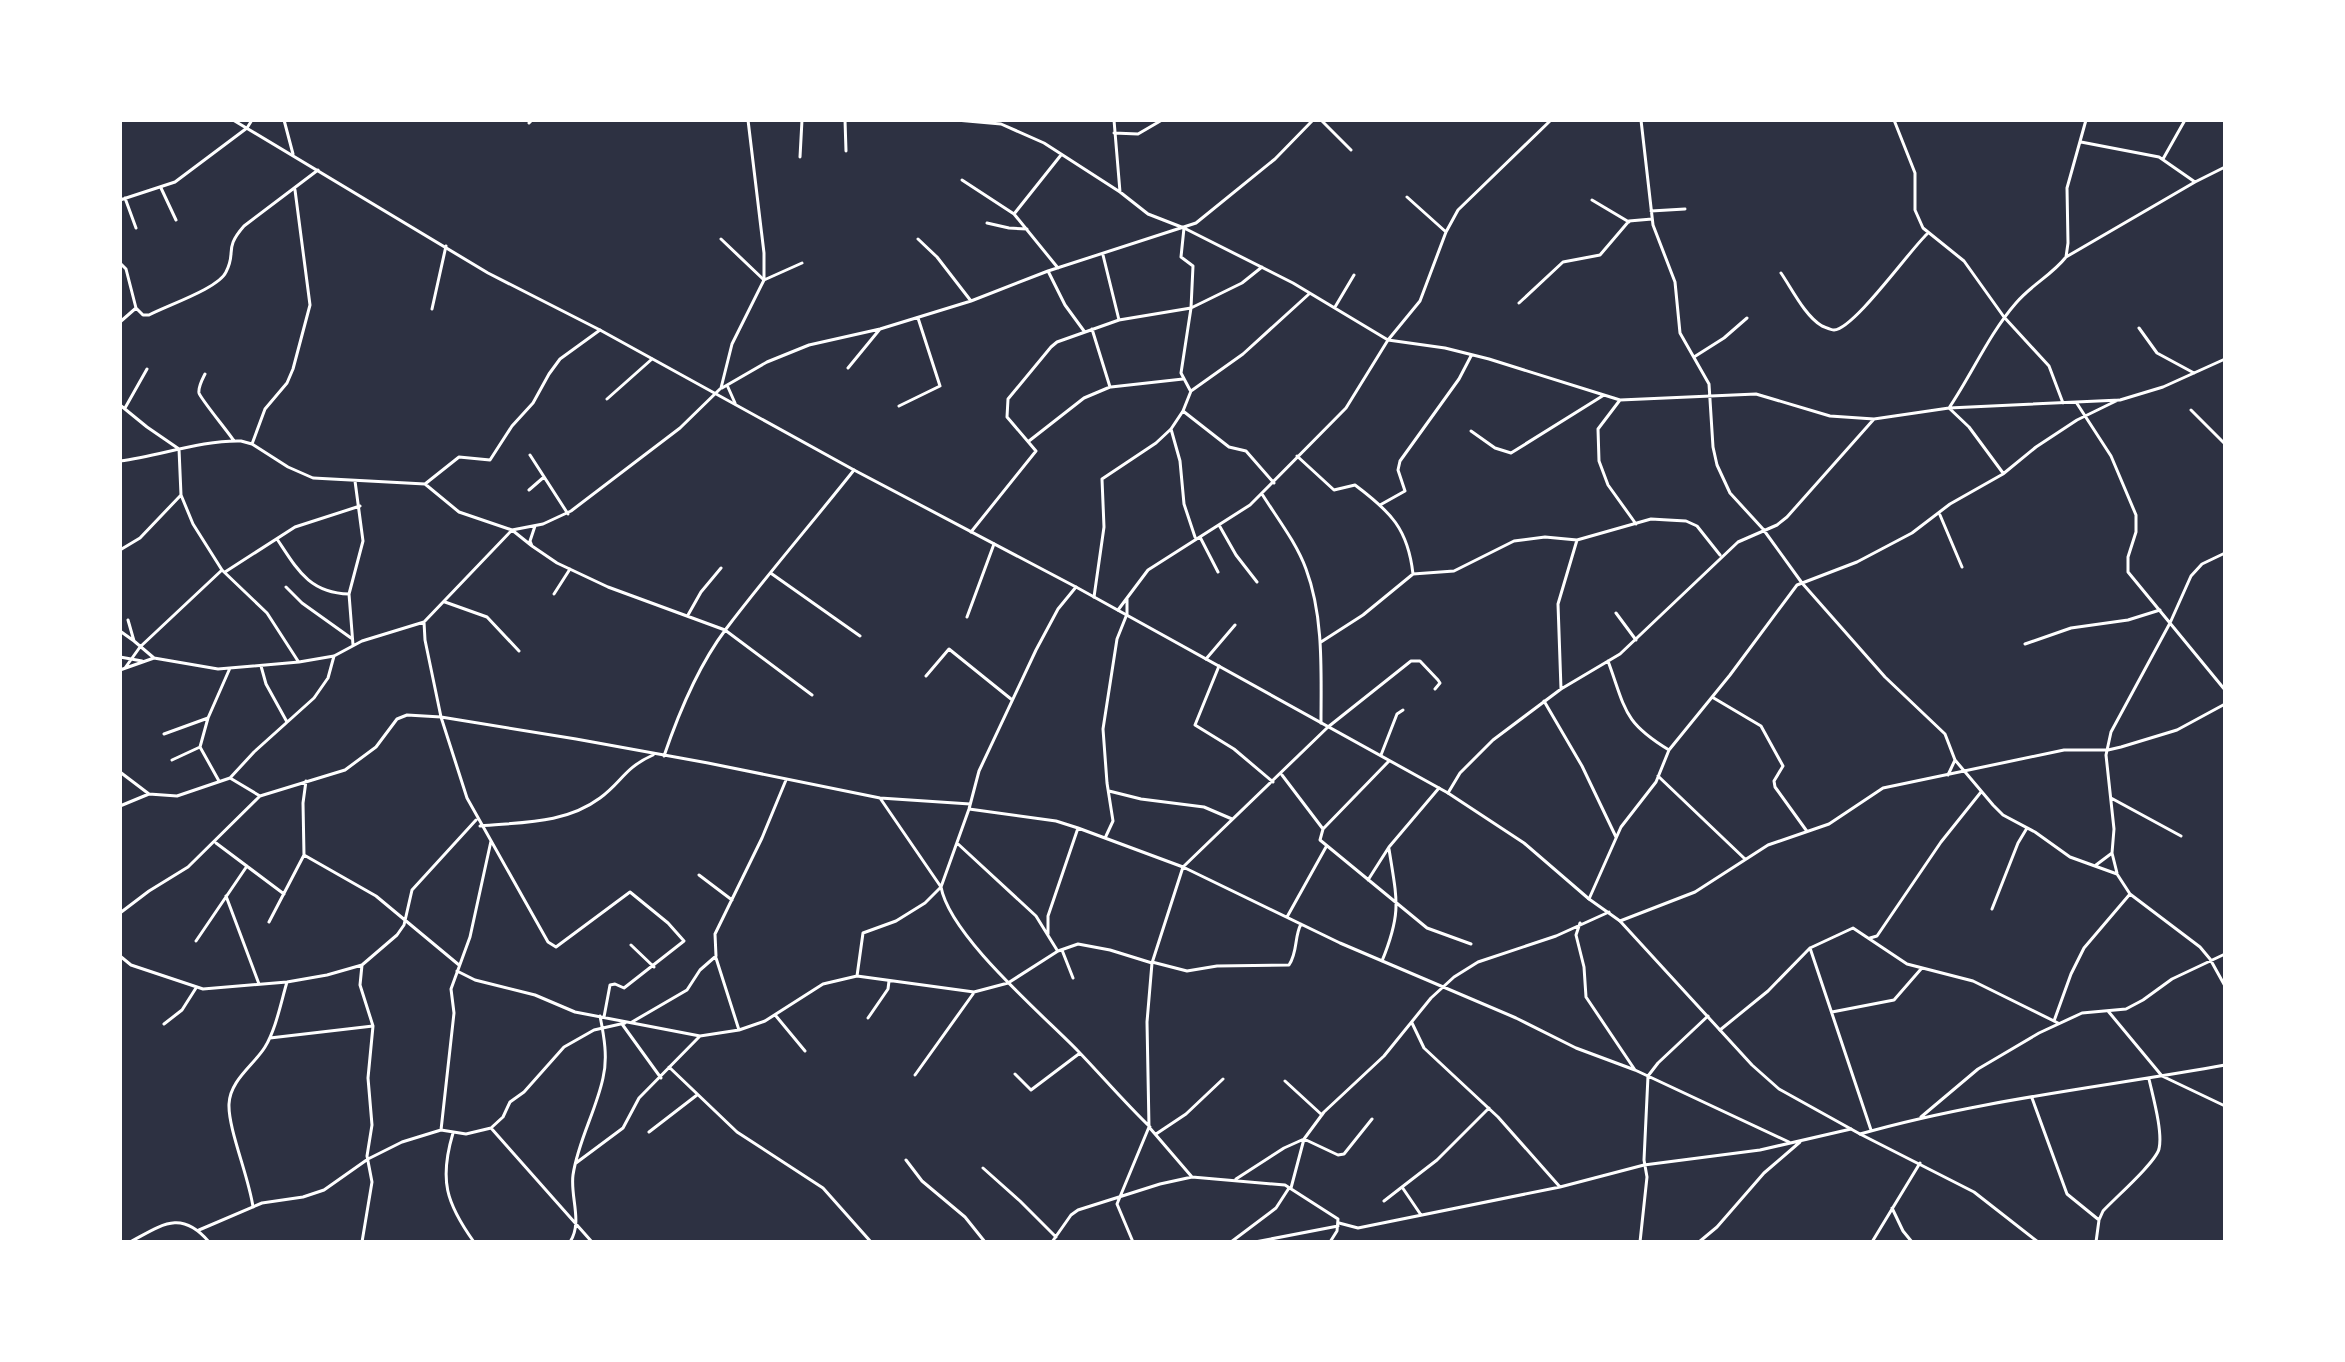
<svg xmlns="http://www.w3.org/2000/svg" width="2345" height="1362" font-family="Montserrat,sans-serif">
  <rect width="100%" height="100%" fill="#2d3142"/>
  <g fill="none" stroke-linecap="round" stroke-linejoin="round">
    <path stroke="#fff" stroke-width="3" d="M284 120 293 154
      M845 120 846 151
      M956 120 1001 124 1044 143 1120 192 1148 214 1184 228 1293 283 1388 340 1445 348 1489 359 1620 400 1756 394 1830 416 1874 419
      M1114 120 1120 192
      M1321 120 1351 150
      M1641 120 1653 225 1675 282 1680 333 1709 384 1713 447 1717 465 1730 493 1763 529 1802 583 1885 677 1945 734 1955 760 1993 805 2003 815 2035 832 2070 857 2117 874 2130 894 2200 947 2210 959 2225 986
      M1894 120 1915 173V210L1923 228 1964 261 2004 317 2049 366 2063 403
      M529 123 532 120
      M1114 133 1138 134 1162 120
      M2081 142 2159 157 2195 182
      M800 157 802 120
      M2163 159 2185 120
      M962 180 1014 214 1058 268
      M161 188 176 220
      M1407 197 1446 232
      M125 198 136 228
      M120 200 175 182 247 128 252 120
      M1592 200 1629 222
      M1651 211 1685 209
      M1014 214 1061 155
      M987 223 1009 228 1027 229
      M1184 228 1181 257 1193 266 1191 308 1181 373 1190 390
      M721 239 764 280 802 263
      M918 239 937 257 971 301
      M2066 257 2068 243 2067 188 2086 120
      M120 263 126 269 136 308 120 322
      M1048 271 1065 305 1084 331
      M1781 273C1792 289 1805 316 1822 326 1825 327 1831 330 1834 330 1854 329 1909 251 1927 234
      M1519 303 1563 262 1600 255 1629 221 1652 219
      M1335 307 1354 275
      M136 308 143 315H149C168 305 219 288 226 272 237 251 223 250 244 226L318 170
      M432 309 446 246
      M1119 320 1191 308 1242 283 1262 267
      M2139 328 2157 353 2194 373
      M1694 357 1724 338 1747 318
      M848 368 880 329
      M205 374C202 380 198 387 199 393 200 398 229 433 234 441
      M727 385 735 403
      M1111 387 1183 379
      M722 388 767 362 809 345 880 329 971 301 1048 271 1196 223 1275 159 1313 120
      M607 399 652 359
      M1620 400 1598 429 1599 461 1608 485 1636 524
      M2076 402 2111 456 2136 515V532L2128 557V572L2225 690
      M120 405 147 427 179 449
      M899 406 940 386 918 318
      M125 408 147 369
      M1949 408C1972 374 1989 334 2016 303 2031 285 2052 275 2066 257L2195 182 2225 167
      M1949 408 1969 427 2003 473
      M2191 410 2225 444
      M1183 411 1229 447 1246 451 1274 483
      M1171 429 1180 461 1184 504 1195 537
      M1471 431 1495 448 1511 453 1604 395
      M1029 441 1084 398 1110 387 1092 329
      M252 444 265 409 287 383 293 369 310 305 295 190
      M179 449 181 495 193 524 222 570 267 613 298 661
      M530 455 568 514
      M1297 456 1334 490 1355 485C1391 512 1408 529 1413 574
      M120 461C160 456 201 440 241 441L252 444 288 467 313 478 425 484 459 512 512 530 543 524 571 511 680 428 721 388 732 344 764 280V253L748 120
      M425 484 459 457 490 460 512 426 533 403 549 374 560 359 600 330
      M529 490 544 477
      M1262 494C1277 518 1296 542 1306 569 1324 617 1321 673 1321 723
      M1380 505 1405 491 1398 470 1400 461 1459 379 1471 356
      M1940 515 1962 567
      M1219 525 1236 555 1257 582
      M535 526 530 541 532 546 557 563 608 587 725 630 812 695
      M971 532 1036 451 1007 417 1008 399 1051 347 1057 342 1119 320 1103 255
      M1200 537 1218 572
      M277 539C297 569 309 593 349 594
      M120 550 140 538 181 495
      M225 572 295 527 360 506
      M772 574 860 636
      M286 587 302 603 351 638
      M554 594 570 569
      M1094 597 1104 527 1102 479 1156 443 1171 429 1183 411 1191 391 1243 354 1309 294
      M445 602 487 617 519 651
      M1118 610 1148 570 1250 505 1346 408 1388 340 1420 301 1446 232 1458 210 1551 120
      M1616 613 1636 640
      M688 615 701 592 721 568
      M967 617 994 544
      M128 620 134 641 154 658
      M424 622 425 640 441 717 467 798 548 942 556 947 630 892 668 923 684 941 624 988 615 984 610 985 604 1017
      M120 631 134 641
      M1321 642 1363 615 1413 574 1454 571 1514 541 1545 537 1577 540 1651 519 1668 520 1686 521 1697 526 1720 555
      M2025 644 2071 628 2128 620 2160 610
      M353 645 349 594 363 541 355 481
      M120 657 142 661
      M1206 659 1235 625
      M1608 661C1626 710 1623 722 1669 750
      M261 666 266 684 287 722
      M1219 666 1195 725 1234 749 1273 782
      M125 668 140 647 222 570
      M120 670 154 658 218 669 299 662 334 656 362 641 424 622 512 530 532 546
      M926 676 949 649 1011 699
      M1561 689 1558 604 1577 540
      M1712 697 1761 726 1783 766 1774 781 1775 787 1806 830
      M1544 701 1582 766 1616 837
      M164 734 208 718
      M1381 755 1397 714 1403 710
      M664 756C679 712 698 666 726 629 767 575 812 523 854 470
      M172 760 200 747
      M1389 761 1323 829 1320 840 1427 928 1471 944
      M120 772 149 794
      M1282 775 1323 829
      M1948 775 1955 760
      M1658 776 1745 859
      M230 778 260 796
      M219 781 200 747 208 718 230 668
      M1109 791 1141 799 1204 807 1232 819
      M1448 793 1460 773 1493 740 1561 689 1620 654 1738 542 1777 525 1787 517 1874 419 1949 408 2120 400 2163 387 2225 359
      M880 798 941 887C950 936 1042 1014 1078 1051 1102 1076 1125 1103 1150 1127
      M2111 798 2181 836
      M120 806 149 794 177 796 230 778 254 752 314 698 328 678 334 656
      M969 809 1056 821 1078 828
      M480 826C522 822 565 824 600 798 622 782 624 768 653 755
      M1106 836 1113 821 1107 783 1103 729 1117 639 1127 614V599
      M216 843 284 894
      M957 843 1036 916 1057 950
      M304 855 376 896 459 965
      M2096 865 2112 853
      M2117 873 2112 853 2114 829 2106 755 2111 732 2170 623 2191 576 2202 564 2225 553
      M699 875 732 900
      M1368 880 1389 847 1439 788
      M226 896 259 984
      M1589 899 1621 827 1656 782 1669 750 1730 675 1797 585 1857 562 1912 533 1950 504 2003 474 2036 447 2077 420 2118 400
      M1992 909 2018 843 2027 828
      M120 913 149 891 188 867 260 796 345 770 376 747 397 719 407 715 441 717 576 739 708 763 880 798 970 804
      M1287 917 1326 847
      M1620 921 1695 892 1768 845 1829 824 1883 788 2064 750H2108L2121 747 2177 730 2225 704
      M269 922 304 855 303 803 306 781
      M1580 923 1576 935 1584 967 1586 997 1635 1070
      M1048 934V916L1078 828 1183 867 1340 943 1516 1018 1576 1048 1635 1070 1789 1142
      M1870 938 1877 936 1941 842 1981 792
      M196 941 247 866
      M631 945 654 967
      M1810 948 1871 1130
      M1062 950 1073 978
      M120 956 131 965 203 989 287 982 327 975 362 965 397 935 404 925 412 890 476 820
      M716 958 739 1030
      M1382 961C1402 912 1397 900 1389 849
      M1152 962 1187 971 1217 966 1289 965C1298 952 1294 937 1301 924
      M457 971 475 980 535 995 575 1012 700 1036 739 1030 765 1021 823 984 857 976 974 992 1008 983 1058 951 1078 944 1110 950 1152 963
      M857 976 863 933 896 921 925 903 941 887 969 809 979 771 1036 650 1058 609 1076 587
      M2108 1011 2162 1076 2225 1106
      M1832 1012 1894 1000 1921 969
      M776 1016 805 1051
      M868 1018 888 989 889 981
      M2054 1021 2071 974 2084 948 2130 894
      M632 1022 687 990 700 970 716 956 715 934 762 838 786 780
      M1412 1023 1424 1048 1498 1117 1560 1187
      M164 1024 182 1010 196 988
      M622 1024 661 1078
      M1720 1030 1768 991 1810 948 1853 928 1907 964 1973 981 2058 1023
      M270 1038 373 1026
      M669 1067 737 1132 823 1188 871 1242
      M1015 1074 1031 1090 1080 1053
      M915 1075 973 994
      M1285 1081 1322 1115
      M2032 1098 2067 1194 2099 1220
      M1921 1117 1978 1069 2039 1033 2082 1013 2126 1009 2143 1000 2172 979 2225 954
      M491 1128 592 1242
      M441 1130 454 1013 451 989 470 937 491 841
      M649 1132 697 1095
      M453 1133C439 1180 446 1203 474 1242
      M1156 1134 1186 1114 1223 1079
      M1860 1134C1979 1100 2104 1087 2225 1065
      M906 1160 922 1181 965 1217 985 1242
      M576 1163 623 1128 639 1098 700 1036
      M983 1168 1020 1201 1056 1237
      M1192 1177 1149 1127 1147 1022 1152 963 1183 867 1328 727 1411 661H1420L1438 680 1440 683 1435 689
      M1236 1179 1284 1148 1304 1139 1324 1112 1384 1056 1431 998 1454 977 1478 962 1556 936 1609 912
      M1291 1188 1304 1139 1338 1155 1344 1154 1372 1119
      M1384 1201 1402 1187
      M253 1207C249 1177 228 1129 229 1104 230 1080 254 1065 265 1047 276 1029 281 1002 287 982
      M1892 1208 1903 1231 1912 1242
      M1421 1215 1402 1187 1437 1160 1489 1108
      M1339 1223 1358 1228 1560 1187 1644 1165 1760 1150 1851 1129
      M199 1230 262 1203 303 1197 324 1190 368 1159 402 1142 441 1130 466 1134 491 1128 503 1117 510 1102 524 1092 564 1047 594 1030 625 1023
      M130 1242C162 1225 181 1209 209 1242
      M362 1242 372 1182 367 1156 372 1125 368 1078 373 1026 360 985 362 965
      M570 1242C583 1222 570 1197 573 1175 578 1141 596 1111 603 1078 608 1058 604 1036 600 1016
      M1052 1242 1071 1215 1078 1210 1160 1184 1192 1177 1285 1185 1338 1219 1337 1231 1330 1242
      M1133 1242 1117 1204 1149 1127
      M1231 1242 1276 1208 1289 1188
      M1255 1242 1338 1226
      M1640 1242 1647 1177 1644 1160 1648 1076 1658 1063 1708 1016
      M1699 1242 1717 1227 1764 1173 1800 1142
      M1872 1242 1920 1163
      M2096 1242 2099 1220 2103 1211C2115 1198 2155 1163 2159 1149 2163 1132 2153 1097 2149 1079"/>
    <path stroke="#fff" stroke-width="3" d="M233 120 488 273 600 330 854 470 1076 587 1448 793 1524 843 1589 899 1620 921 1752 1065 1779 1089 1860 1134 1974 1192 2038 1242"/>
  </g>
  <rect width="2345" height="1362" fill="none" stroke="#ffffff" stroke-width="244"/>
</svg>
